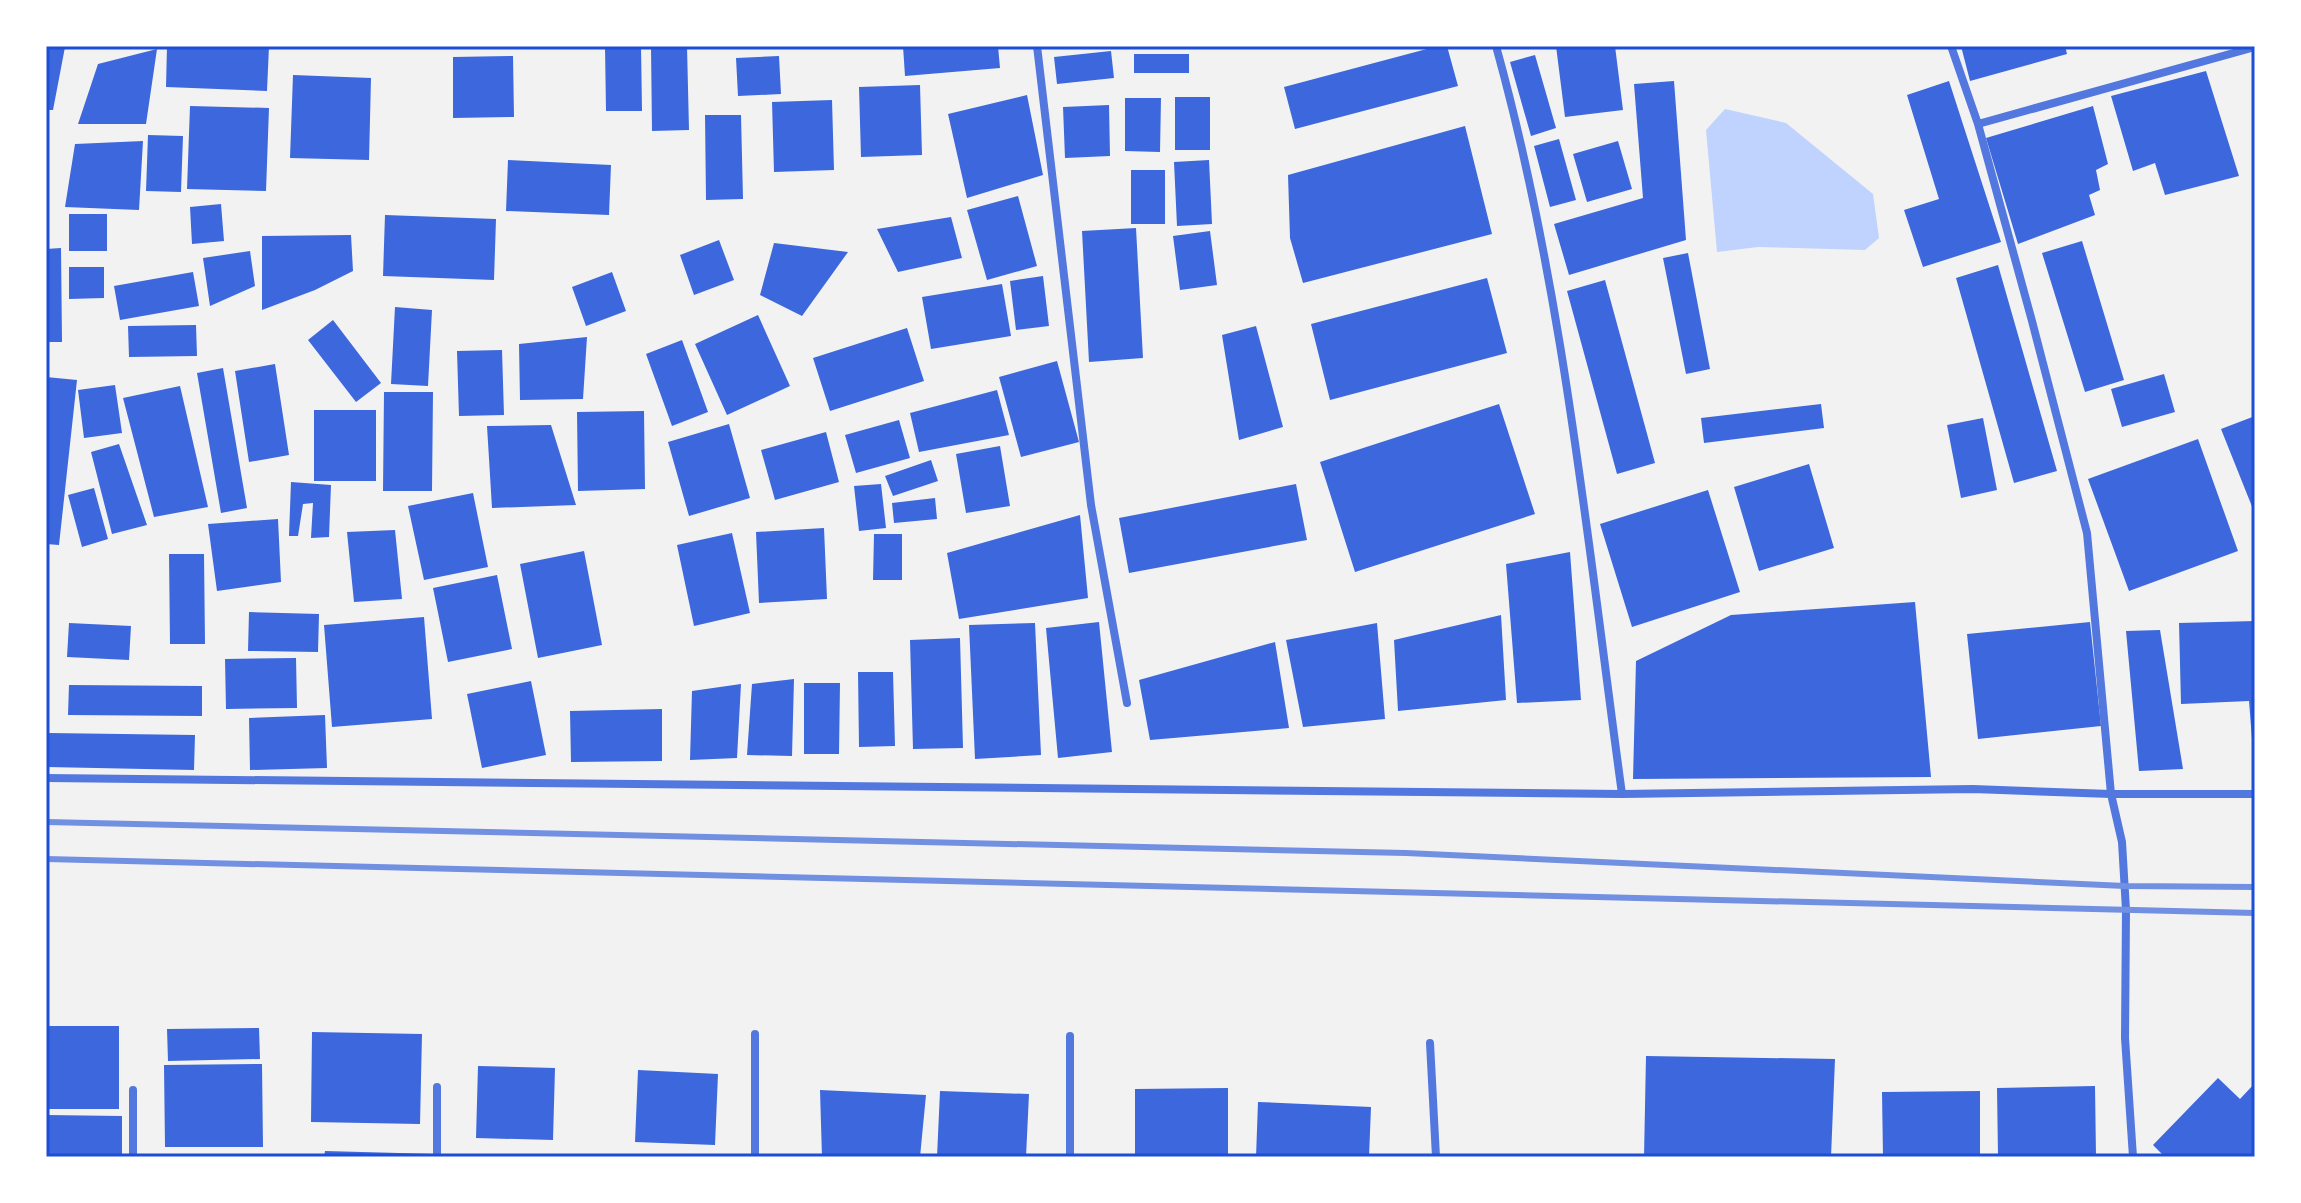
<svg xmlns="http://www.w3.org/2000/svg" width="2301" height="1203" font-family="'Open Sans',sans-serif">
  <rect width="100%" height="100%" fill="#f2f2f2"/>
  <path fill="#bfd3fe" d="M1725 109 1786 123 1873 194 1879 238 1865 250 1758 247 1717 252 1706 130Z"/>
  <path fill="#3d67dc" d="M167 46H269L267 91 166 87Z
    M605 46H641L642 111H606Z
    M687 46 689 130 652 131 651 47Z
    M903 46H998L1000 68 905 76Z
    M1438 46H1447L1458 86 1295 129 1284 87Z
    M1556 46H1615L1623 110 1565 117Z
    M1961 46H2065L2067 54 1970 81Z
    M46 47H65L53 110H46Z
    M157 49 146 124H78L98 64Z
    M1111 51 1114 78 1057 84 1054 57Z
    M1134 54H1189V73H1134Z
    M1535 55 1556 128 1531 136 1510 62Z
    M513 56 514 117 453 118V57Z
    M779 56 781 94 738 96 736 58Z
    M2206 71 2239 176 2165 195 2155 163 2133 171 2111 96Z
    M293 75 371 78 369 160 290 158Z
    M1674 81 1686 240 1569 275 1554 224 1643 198 1634 84Z
    M1949 81 2001 242 1923 267 1904 210 1939 199 1907 95Z
    M920 85 922 155 861 157 859 87Z
    M1027 95 1043 175 967 198 948 114Z
    M1175 97H1210V150H1175Z
    M1125 98H1161L1160 152 1125 151Z
    M832 100 834 170 774 172 772 102Z
    M1109 105 1110 156 1065 158 1063 107Z
    M190 106 269 108 266 191 187 189Z
    M2093 106 2108 164 2096 170 2100 190 2089 195 2095 215 2018 244 1986 138Z
    M705 115H741L743 199 706 200Z
    M1465 126 1492 234 1303 283 1290 238 1288 175Z
    M148 135 183 136 181 192 146 191Z
    M1559 139 1576 200 1550 207 1534 146Z
    M143 141 139 210 65 207 75 144Z
    M1618 141 1632 189 1587 202 1573 154Z
    M508 160 611 165 609 215 506 211Z
    M1209 160 1212 224 1177 226 1174 162Z
    M1131 170H1165V224H1131Z
    M1018 196 1037 266 987 280 967 210Z
    M221 204 224 241 192 244 190 207Z
    M69 214H107V251H69Z
    M385 215 496 219 494 280 383 276Z
    M951 217 962 258 898 272 877 229Z
    M1136 228 1143 358 1089 362 1082 231Z
    M1210 231 1217 285 1180 290 1173 236Z
    M351 235 353 271 315 290 262 310V236Z
    M719 240 734 280 694 295 680 255Z
    M2082 241 2124 380 2085 392 2042 253Z
    M774 243 848 252 802 316 760 295Z
    M61 248 62 342H46V249Z
    M250 251 255 286 210 306 203 258Z
    M1688 253 1710 369 1686 374 1663 258Z
    M1998 265 2057 471 2014 483 1956 278Z
    M69 267H104V298L69 299Z
    M193 272 199 306 120 320 114 286Z
    M612 272 626 311 586 326 572 287Z
    M1043 276 1049 326 1016 330 1010 281Z
    M1487 278 1507 353 1330 400 1311 324Z
    M1605 280 1655 463 1617 474 1567 291Z
    M1002 284 1011 336 931 349 922 297Z
    M395 307 432 310 428 386 391 384Z
    M758 315 790 386 727 415 695 344Z
    M333 320 381 383 356 402 308 340Z
    M196 325 197 356 129 357 128 326Z
    M1256 326 1283 427 1239 440 1222 335Z
    M907 328 924 381 830 411 813 358Z
    M587 337 583 399 520 400 519 344Z
    M682 340 708 412 672 426 646 354Z
    M502 350 504 415 459 416 457 351Z
    M1057 361 1079 442 1021 457 999 377Z
    M275 364 289 455 249 462 235 371Z
    M223 368 247 508 221 513 197 373Z
    M2164 374 2175 412 2122 427 2111 389Z
    M46 377 77 380 59 545 46 544Z
    M115 385 122 433 84 438 78 390Z
    M180 386 208 507 154 517 123 398Z
    M997 390 1009 435 919 452 910 413Z
    M384 392H433L432 491H383Z
    M1499 404 1535 514 1355 572 1320 462Z
    M1821 404 1824 428 1704 443 1701 418Z
    M314 410H376V481H314Z
    M644 411 645 489 578 491 577 412Z
    M2255 416V514L2221 429Z
    M1983 418 1997 490 1961 498 1947 425Z
    M899 420 910 458 856 473 845 435Z
    M729 424 750 498 689 516 668 442Z
    M551 425 576 505 492 508 487 426Z
    M826 432 839 482 775 500 761 450Z
    M2198 439 2238 551 2129 591 2088 479Z
    M119 444 147 525 112 534 91 452Z
    M1000 446 1010 506 966 513 956 454Z
    M931 460 938 481 893 496 885 476Z
    M1809 464 1834 548 1759 571 1734 487Z
    M291 482 331 485 329 537 311 538 313 503 303 504 298 536H289Z
    M881 484 886 528 859 531 854 486Z
    M1296 484 1307 540 1129 573 1119 518Z
    M94 488 108 539 82 547 68 495Z
    M1708 490 1740 592 1632 627 1600 524Z
    M473 493 488 567 424 580 408 506Z
    M935 498 937 519 894 523 892 503Z
    M1080 515 1088 598 959 619 947 553Z
    M278 519 281 582 217 591 208 524Z
    M824 528 827 599 759 603 756 532Z
    M395 530 402 599 354 602 347 532Z
    M732 533 750 613 694 626 677 545Z
    M874 534H902V580H873Z
    M584 551 602 645 538 658 520 564Z
    M1570 552 1581 700 1517 703 1506 564Z
    M169 554H204L205 644H170Z
    M497 575 512 649 448 662 433 588Z
    M1915 602 1931 777 1633 779 1636 661 1731 615Z
    M249 612 319 614 318 652 248 651Z
    M1501 615 1506 700 1398 711 1394 640Z
    M424 617 432 719 332 727 324 625Z
    M2255 621V752H2253L2249 701 2181 704 2179 623Z
    M1099 622 1112 752 1058 758 1046 628Z
    M2090 622 2101 726 1978 739 1967 634Z
    M69 623 131 626 129 660 67 657Z
    M1035 623 1041 755 975 759 969 625Z
    M1377 623 1385 719 1303 727 1286 640Z
    M2160 630 2183 769 2139 771 2126 631Z
    M960 638 963 748 913 749 910 640Z
    M1275 642 1289 728 1150 740 1139 680Z
    M296 658 297 708 226 709 225 659Z
    M858 672H893L895 746 859 747Z
    M794 679 792 756 747 755 752 684Z
    M531 681 546 755 482 768 467 694Z
    M804 683H840L839 754H804Z
    M741 684 737 758 690 760 692 691Z
    M69 685 202 686V716L68 715Z
    M662 709V761L571 762 570 711Z
    M325 715 327 768 250 770 249 718Z
    M48 733 195 735 194 770 47 767Z
    M46 1026H119V1109H46Z
    M259 1028 260 1059 168 1061 167 1029Z
    M312 1032 422 1034 420 1124 311 1122Z
    M1646 1056 1835 1059 1831 1157H1644Z
    M262 1064 263 1147H165L164 1065Z
    M478 1066 555 1068 553 1140 476 1138Z
    M638 1070 718 1074 715 1145 635 1142Z
    M2218 1078 2240 1099 2255 1083V1157H2165L2153 1145Z
    M2095 1086 2096 1157H1998L1997 1088Z
    M1228 1088V1157H1135V1089Z
    M820 1090 926 1095 920 1157H822Z
    M940 1091 1029 1094 1026 1157H937Z
    M1980 1091V1157H1883L1882 1092Z
    M1258 1102 1371 1107 1369 1157H1256Z
    M46 1115 122 1116V1157H46Z
    M325 1151 436 1154V1157H324Z"/>
  <g fill="none" stroke-linecap="round" stroke-linejoin="round">
    <path stroke="#5277de" stroke-width="8" d="M1037 46 1091 505 1127 703
      M1496 46C1563 287 1588 546 1622 794
      M1951 46 1978 124 2032 321 2087 533 2111 794 2122 842 2126 910 2125 1038 2133 1157
      M1978 124 2255 47
      M46 778 1622 794 1973 789 2111 794H2255
      M1430 1043 1436 1157
      M133 1157V1090
      M437 1157V1087
      M755 1157V1034
      M1070 1157V1036"/>
    <path stroke="#7290e2" stroke-width="6" d="M46 822 1406 853 2125 886 2255 887
      M46 859 2255 913"/>
  </g>
  <rect width="2301" height="1203" fill="none" stroke="#ffffff" stroke-width="96"/>
  <rect x="48" y="48" width="2205" height="1107" fill="none" stroke="#1d4ed8" stroke-width="3"/>
</svg>
